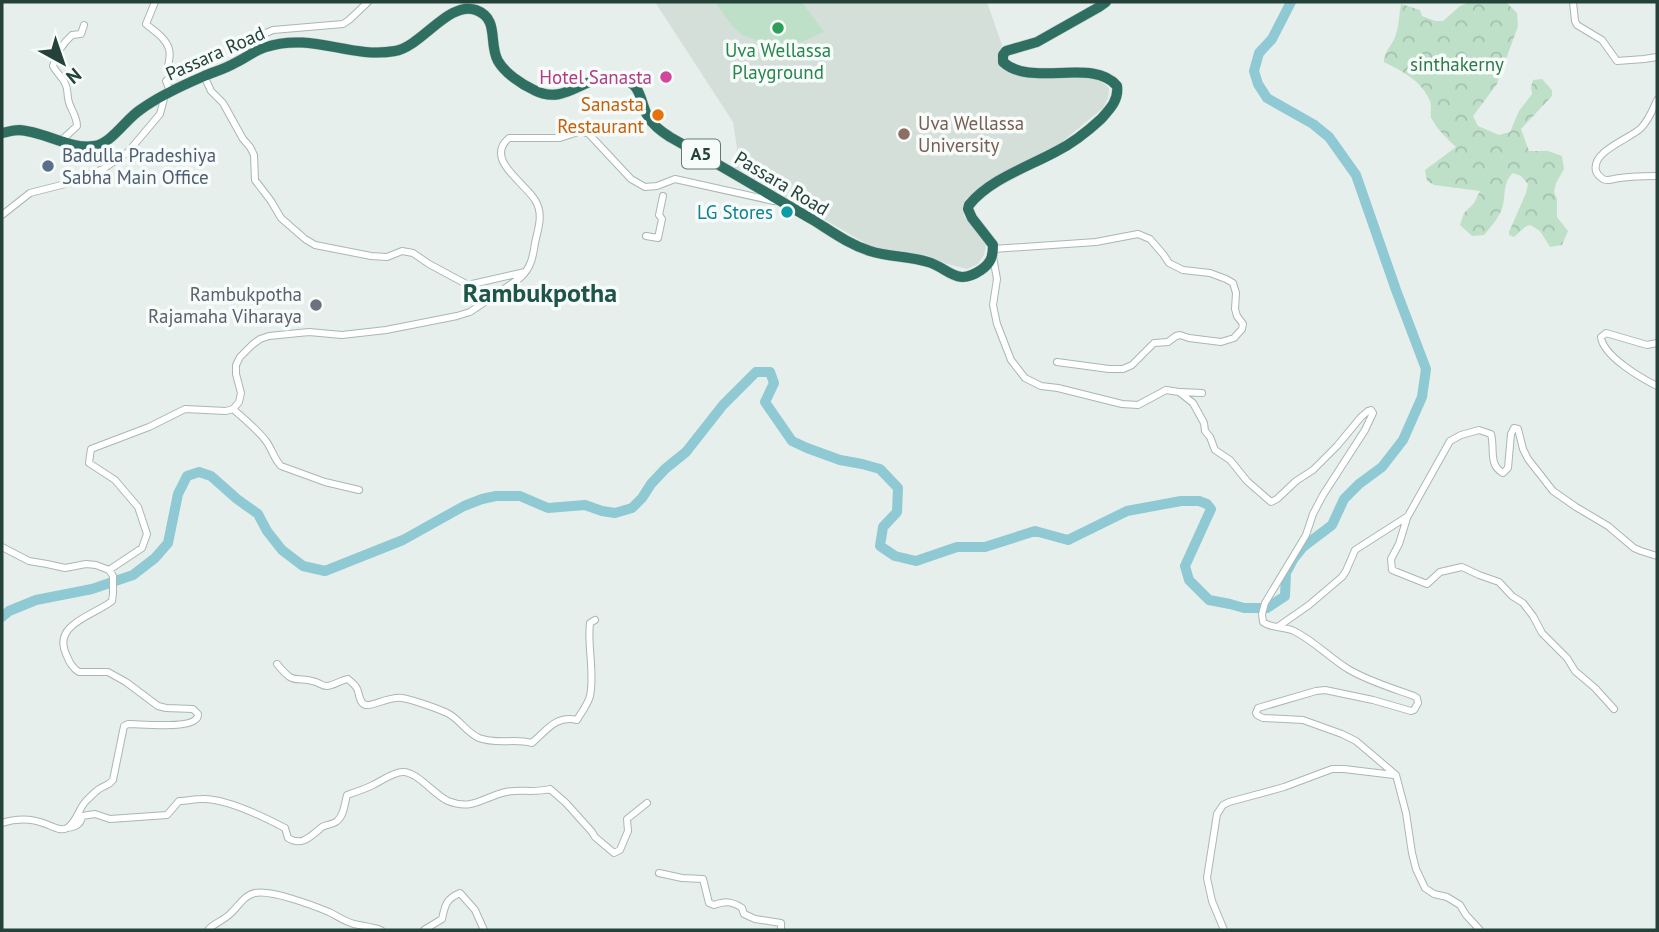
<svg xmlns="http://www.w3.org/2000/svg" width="1659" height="932" font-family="'PT Sans',sans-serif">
  <defs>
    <pattern id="forest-crowns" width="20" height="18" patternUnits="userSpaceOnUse" patternTransform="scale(1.75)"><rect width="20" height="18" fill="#bfe0c8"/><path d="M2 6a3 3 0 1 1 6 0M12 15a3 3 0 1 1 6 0" fill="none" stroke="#a4c1ad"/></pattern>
  </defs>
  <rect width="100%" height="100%" fill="#e6efeb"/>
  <path fill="#d4dfda" d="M655 2H987L1002 45 998 59 1000 64 1006 70 1020 76 1036 78H1093L1103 82 1109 88 1108 98 1103 108 1057 146 998 175 966 199 962 209 964 216 986 245 984 255 978 264 967 269 944 263 926 255 872 247 734 167 737 148 733 122Z"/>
  <path fill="url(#forest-crowns)" d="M1470 2H1506L1517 13 1518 26 1497 84 1473 116 1478 126 1499 135 1510 132 1519 111 1532 94 1531 87 1533 80 1542 79 1552 90V96L1521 129 1529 151H1548L1562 156 1564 169 1556 183 1554 192 1557 199V217L1568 231 1562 245 1550 247 1540 231 1530 225 1525 227 1514 237 1509 235V232L1526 193 1528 184 1521 176 1513 173C1501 184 1507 198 1501 211 1497 220 1490 228 1484 235L1472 236 1460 225 1464 213 1474 203 1480 191 1434 185 1427 181 1425 170 1456 147C1448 140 1435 127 1431 117 1430 112 1432 106 1430 101 1422 81 1402 71 1384 62 1383 53 1392 46 1395 37 1399 27 1399 15 1401 4L1420 10 1422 16 1435 21H1443L1460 6Z"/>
  <path fill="#bfe0c8" d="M715 2H802L824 32 802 42 788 45 756 40 742 35 730 23Z"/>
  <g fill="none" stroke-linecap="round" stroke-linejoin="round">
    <path stroke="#8ec9d4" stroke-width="10" d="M2 617 9 611 36 600 92 589 133 575 155 558 168 543 178 494 187 476 199 472 211 476 237 499 258 514 267 531 282 550 303 566 325 571 403 540 464 506 482 499 496 496H520L548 508 585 505 602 511 615 513 632 508 642 498 651 484 665 469 686 452 723 405 756 372H770L774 383 765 402 792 441 807 448 840 460 862 464 880 469 898 488 897 512 883 527 880 546 895 556 916 561 957 547H985L1035 531 1068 540 1127 511 1181 501H1199L1207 504 1211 509 1185 566 1189 580 1209 600 1230 604 1244 608H1267L1285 596 1286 573 1294 558 1303 547 1332 525 1344 499 1359 484 1382 467 1403 440 1422 397 1426 369 1396 290 1356 175 1329 137 1313 124 1267 98 1258 84 1254 71 1259 53 1272 39 1291 2"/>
    <defs>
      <path id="minor" d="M155 2 146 24C154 31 166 38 169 49 172 60 165 64 170 77L166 81 170 91
        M1573 2 1575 21 1577 25 1602 40 1617 61 1644 59 1657 57
        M264 47 263 38 266 33 273 30 343 24 349 20 368 2
        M204 76 211 91 223 103 243 139 250 147 254 155 255 180 271 201 281 218 305 239 315 245 371 256 387 257 402 251 413 253 429 264 468 285 525 272
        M1657 100C1653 109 1649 120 1641 128 1630 139 1591 151 1596 171 1597 174 1600 177 1603 179 1607 181 1609 180 1614 179 1628 176 1642 176 1657 176
        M58 140 64 138 77 126C77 115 69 108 68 98 67 90 68 88 64 81 60 75 56 72 53 66 56 54 62 44 72 35L81 34 84 25
        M2 215 30 193 69 183 103 169 128 152 160 114 165 95
        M646 236 658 238 662 219 659 215 663 196
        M993 249 1096 242 1138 234 1150 239 1163 254 1169 263 1183 270 1210 273 1226 279 1233 283 1236 293 1235 309 1237 316 1243 324 1242 329 1234 338 1221 342 1189 338 1180 335 1176 336 1168 342 1154 343 1132 365 1123 369H1109L1057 362
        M993 257 997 279 993 305 997 324 1011 360 1025 378 1041 386 1058 388 1122 404 1138 405 1166 390 1179 392 1193 403 1204 423 1205 431 1210 437 1215 450 1230 460 1247 481 1271 502 1277 499 1296 481 1313 470 1337 446 1361 417 1368 411 1371 410 1373 413 1365 430 1323 495 1313 514 1306 535 1265 603 1262 614 1263 622C1272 629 1284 626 1294 631 1314 641 1329 657 1348 669 1368 681 1392 688 1414 696L1417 698 1418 703 1414 710 1411 711 1373 700 1325 690 1316 691 1258 708 1256 713 1257 715 1263 718 1303 720 1342 734 1356 741 1396 775 1406 813 1412 853 1416 869 1425 888 1434 894 1447 897 1460 905 1466 915 1480 930
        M1657 343 1647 345 1606 333 1601 337C1603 356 1641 378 1657 386
        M1180 392 1202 393
        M233 409C244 419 257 429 266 441 272 449 274 459 281 466L325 482 359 490
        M1407 518 1399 544 1391 559 1392 570 1427 584 1440 572 1462 567 1479 575 1499 582 1512 596 1523 603 1533 616 1542 633 1567 658 1575 671 1595 688 1614 709
        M2 547 29 561 47 564 65 568 86 564 96 565 109 570 113 576V594L112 601C95 615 52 624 66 654 69 661 72 668 79 672H108L126 682 158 706 166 708 193 709 198 714C198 716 198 718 196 719 188 729 141 724 128 724L124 726 113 780C108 786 105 785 99 789 95 792 90 797 86 801 79 808 76 823 67 828 61 832 52 826 46 824 31 818 17 818 2 823
        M109 570 142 548 147 534 138 507 115 480 89 463 91 449 149 427 185 409 226 411 233 409 239 402 241 393 236 374V365L240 357 252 345 260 339 269 336 309 332 342 335 386 330 457 316 470 312 520 278C531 268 533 257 535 243 538 229 544 214 535 200 524 182 484 159 509 138H560L581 131 589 134 631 179 645 187 657 186 675 179 774 201
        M1279 626 1309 605 1342 577 1346 571 1355 550 1408 516 1450 441 1461 435 1479 430 1491 434C1495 448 1488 465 1503 473L1508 468 1511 434 1514 428 1518 429 1523 449 1528 459 1553 491 1576 507 1608 526 1634 548 1641 551 1657 556
        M277 664C296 687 293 675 316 682 321 684 322 686 327 686 333 686 341 680 348 679 351 682 354 684 356 687 360 692 358 703 366 705 371 707 390 696 402 698 411 699 442 710 449 714 460 720 467 733 479 738 498 745 514 738 532 743 547 730 556 715 577 720 581 713 588 704 590 696 595 672 587 647 590 623L595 620
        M67 828C75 827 81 825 82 816L95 814 110 819 167 815 179 801C187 801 194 799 202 799 225 798 264 817 285 828L288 838C302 847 311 836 322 827 326 824 333 825 337 821 344 816 345 802 347 795 356 792 365 789 373 785 381 781 393 772 403 772 418 772 434 795 448 801 473 811 483 797 506 792 520 789 535 793 550 789L566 803 592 832 595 837 614 853 620 850 628 831 627 819 647 803
        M659 873 682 878 703 879 709 903 714 905C725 901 732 901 742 908L744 914 755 919 781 923V929
        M208 930C214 923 223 921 230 914 238 907 244 895 255 893 272 890 312 905 329 912 337 916 346 922 354 924 363 926 372 927 381 930
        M424 930 442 919C445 905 446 899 460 893L475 910 484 930
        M1224 930 1212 901 1207 878 1217 814 1223 805 1229 802 1284 787 1332 769H1344L1394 775"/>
      <path id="highway" d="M2 133C7 132 14 130 19 130 43 131 71 150 94 146 111 144 126 119 140 110 159 96 181 86 202 77 213 72 225 69 235 63 246 58 255 50 266 47 312 32 350 59 395 51 421 47 449 0 476 10 500 19 488 43 498 61 505 73 521 84 534 90 571 109 587 64 629 82 641 87 642 107 648 117 653 125 662 132 670 137 718 164 765 192 813 220 831 231 848 244 870 251 888 257 909 256 928 262 949 268 956 287 981 270 991 263 993 257 993 245L972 218 968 209 969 205C990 179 1028 167 1057 151 1073 143 1088 131 1101 119 1110 109 1119 100 1117 86 1093 57 1031 88 1003 62V55L1006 51 1037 42 1099 7 1106 2"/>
    </defs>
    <use href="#minor" stroke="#a8b8b2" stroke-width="8"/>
    <use href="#highway" stroke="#c2cac8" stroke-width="11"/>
    <use href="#minor" stroke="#fff" stroke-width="6"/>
    <use href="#highway" stroke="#2f6f62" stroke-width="10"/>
  </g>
  <circle fill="#2e9e5b" stroke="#f7fbf9" stroke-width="2.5" cx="778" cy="28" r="7"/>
  <circle fill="#d1479c" stroke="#f7fbf9" stroke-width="2.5" cx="666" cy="77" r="7"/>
  <circle fill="#e8710a" stroke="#f7fbf9" stroke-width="2.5" cx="658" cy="115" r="7"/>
  <circle fill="#8d6e63" stroke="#f7fbf9" stroke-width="2.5" cx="904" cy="134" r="7"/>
  <circle fill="#5c6f8a" stroke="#f7fbf9" stroke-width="2.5" cx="48" cy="166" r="7"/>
  <circle fill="#0f9aa8" stroke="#f7fbf9" stroke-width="2.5" cx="787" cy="212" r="7"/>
  <circle fill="#6b7280" stroke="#f7fbf9" stroke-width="2.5" cx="316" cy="305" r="7"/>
  <g text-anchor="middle" stroke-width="7" stroke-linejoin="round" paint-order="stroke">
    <rect fill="#f7fbf9" stroke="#637a73" stroke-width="2" x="682" y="139.5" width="38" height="29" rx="5"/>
    <g font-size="18" font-weight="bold" fill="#24423a">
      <text x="701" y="160">A5</text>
    </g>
    <g font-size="19" fill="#27864d" stroke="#f7fbf9">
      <text x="778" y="57">Uva Wellassa<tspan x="778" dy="22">Playground</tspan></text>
    </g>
    <g font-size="19" fill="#24423a" stroke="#f7fbf9">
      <text transform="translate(215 53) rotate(-24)" y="7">Passara Road</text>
      <text transform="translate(782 183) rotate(31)" y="7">Passara Road</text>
    </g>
    <g font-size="19" fill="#2d7a4b" stroke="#f7fbf9">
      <text x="1457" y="71">sinthakerny</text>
    </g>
    <g font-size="19" fill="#b23c85" stroke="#f7fbf9" text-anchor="end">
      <text x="652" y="84">Hotel Sanasta</text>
    </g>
    <g font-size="19" fill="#c56008" stroke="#f7fbf9" text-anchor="end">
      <text x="644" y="111">Sanasta<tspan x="644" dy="22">Restaurant</tspan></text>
    </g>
    <g font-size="19" fill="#785e54" stroke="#f7fbf9" text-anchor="start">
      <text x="918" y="130">Uva Wellassa<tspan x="918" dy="22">University</tspan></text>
    </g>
    <g font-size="19" fill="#4e5e75" stroke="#f7fbf9" text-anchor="start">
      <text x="62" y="162">Badulla Pradeshiya<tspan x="62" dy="22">Sabha Main Office</tspan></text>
    </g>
    <g font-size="19" fill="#0d838f" stroke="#f7fbf9" text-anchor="end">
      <text x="773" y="219">LG Stores</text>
    </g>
    <g font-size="19" fill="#5b616d" stroke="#f7fbf9" text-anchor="end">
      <text x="302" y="301">Rambukpotha<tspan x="302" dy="22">Rajamaha Viharaya</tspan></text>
    </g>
    <g font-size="26" font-weight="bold" fill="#1f5548" stroke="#f7fbf9">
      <text x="540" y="302">Rambukpotha</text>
    </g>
  </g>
  <rect width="1659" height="932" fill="none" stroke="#24423a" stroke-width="7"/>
  <g transform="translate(63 63) rotate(140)" stroke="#f7fbf9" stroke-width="5" paint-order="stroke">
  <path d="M0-5L12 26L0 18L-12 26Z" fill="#24423a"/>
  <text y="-10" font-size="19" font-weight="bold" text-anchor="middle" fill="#24423a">N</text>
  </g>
</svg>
